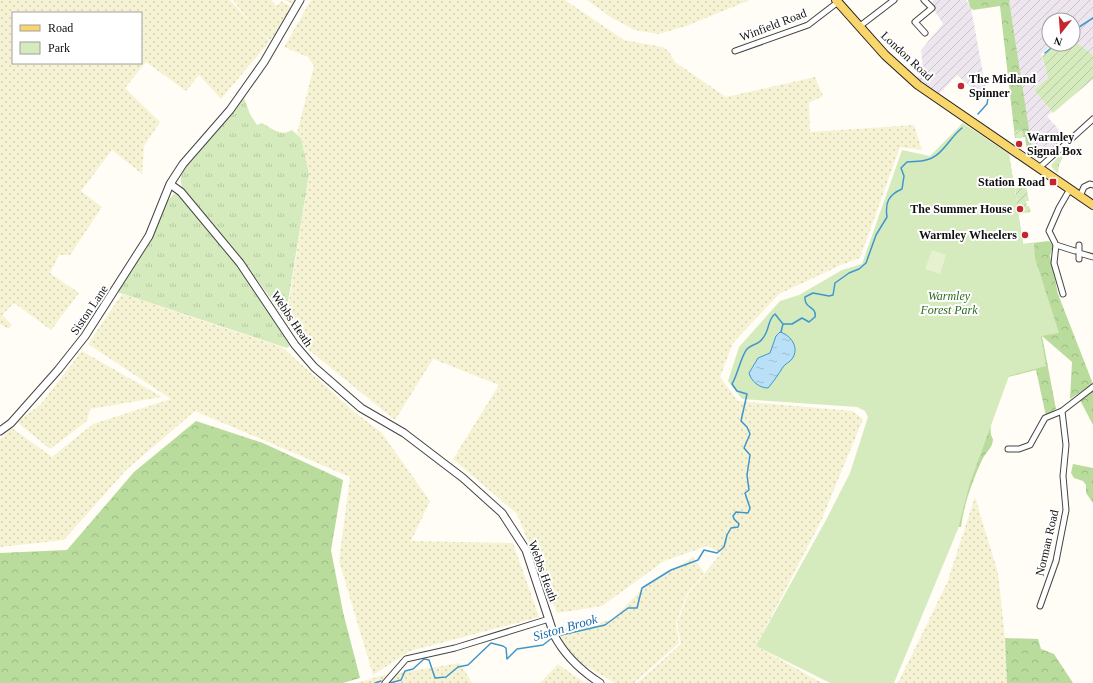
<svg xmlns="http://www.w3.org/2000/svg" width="1093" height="683" font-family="Georgia,serif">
  <defs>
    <pattern id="industrial-furrows" width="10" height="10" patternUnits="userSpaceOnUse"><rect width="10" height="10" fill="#eee6ef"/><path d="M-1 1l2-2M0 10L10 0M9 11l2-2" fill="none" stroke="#cbc4cc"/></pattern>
    <pattern id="farmland-dots" width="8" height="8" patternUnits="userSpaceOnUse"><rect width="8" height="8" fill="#f6f3d4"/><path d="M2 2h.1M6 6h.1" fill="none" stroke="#d2cfb5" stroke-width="1.8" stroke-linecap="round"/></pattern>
    <pattern id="grass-tufts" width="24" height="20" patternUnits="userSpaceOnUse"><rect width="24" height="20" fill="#d5ebbd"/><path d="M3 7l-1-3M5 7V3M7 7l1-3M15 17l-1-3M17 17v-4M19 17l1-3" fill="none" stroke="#b6c8a1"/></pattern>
    <pattern id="forest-crowns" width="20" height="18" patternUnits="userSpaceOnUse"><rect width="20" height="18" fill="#b9dc9c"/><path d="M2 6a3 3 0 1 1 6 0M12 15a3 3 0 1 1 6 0" fill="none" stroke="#9ebc85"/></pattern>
    <pattern id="garden-furrows" width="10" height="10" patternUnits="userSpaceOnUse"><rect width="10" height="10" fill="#d5ebbd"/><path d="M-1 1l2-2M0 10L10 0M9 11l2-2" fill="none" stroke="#b6c8a1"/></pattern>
    <pattern id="water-ripples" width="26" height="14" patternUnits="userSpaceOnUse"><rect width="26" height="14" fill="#b9e0f7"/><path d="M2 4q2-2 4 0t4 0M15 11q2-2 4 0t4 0" fill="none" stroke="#9ebfd3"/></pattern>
  </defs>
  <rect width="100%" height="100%" fill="#fffdf5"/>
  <path fill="url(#industrial-furrows)" d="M934 0H966L971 8 986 90 980 95 957 75 939 94 916 80 923 71 921 50 943 24 930 3Z
    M1009 0H1093V57L1073 39V20H1049V44H1054L1041 54 1048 78 1034 90 1052 112 1047 116 1065 137 1040 159 1030 155 1031 152Z"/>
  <path fill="url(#farmland-dots)" fill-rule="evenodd" d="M0 0H230L249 21 233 0H271L277 6 281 1 292 7 291 3 284 0H297L279 30 270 40 255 29 270 41 221 99 199 75 186 91 146 62 125 88 160 122 144 146 142 174 112 150 81 191 102 207 70 255H59L50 273 79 293 51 330 14 303 2 315 12 325 8 329 0 324ZM13 13H141V63H13Z
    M311 0H565L624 40 663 47 669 52 675 62 726 97 815 77 823 96 809 103 810 132 914 125 922 150 900 147 860 258 841 265 779 294 733 343 720 377 738 401 852 411 863 419 821 521 756 646 822 683H637L681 644 677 624 688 594 721 553 707 546 664 561 602 606 557 613 517 514 453 459 499 385 433 359 395 420 305 347 280 313 288 308 309 174 301 138 297 133 314 66 308 57 284 47Z
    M587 0H750L686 26 658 34 635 30 612 18Z
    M122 294 282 347 357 414 381 432 430 501 411 541 513 543 539 617 410 651 373 675 339 561 350 477 195 411 126 470 64 540 0 547V439L12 428 52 457 93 424 171 399 88 344Z
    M82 351 162 397 90 409 87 421 50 449 17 422 40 405Z
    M975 497 998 573 1005 638 1007 683H898L947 583Z
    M693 557 704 573 687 594 676 624 679 643 634 683H615L579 662 559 638 556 630 612 620 641 590Z
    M460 663 472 683H357L380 676Z
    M558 664 579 679 586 683H540Z"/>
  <path fill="url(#grass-tufts)" d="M244 98 250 114 257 125 262 123C273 129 281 137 292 130L301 138 309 174 287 308 280 313C258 278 230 246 204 213 198 205 189 199 184 191 180 184 180 178 183 171Z
    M1060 155 1063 157 1059 165 1058 173 1053 169 1051 165Z
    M174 194 179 195 242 271 290 346 287 348 117 292 150 243 167 201Z"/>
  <path fill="url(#forest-crowns)" d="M968 0H1009L1032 149 1030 151 1027 150 1025 137 1015 138 1000 6 973 10 970 7Z
    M1009 154 1023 244 1049 241 1053 246 1050 256 1058 294 1093 384 1070 399 1072 362 1042 336 1056 409 1046 416 1036 370 1008 377C1003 391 984 427 993 439 993 447 987 451 983 458 973 479 964 504 961 527H958Z
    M1093 390V425L1080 400Z
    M196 421 263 443 343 480 331 550 343 612 360 678 343 683H0V553L67 550 134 472Z
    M1073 464 1093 468V503L1086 493V485L1083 481 1074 478 1071 473Z
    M1005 638 1038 639 1041 649 1054 654 1073 683H1007Z"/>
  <path fill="#d5ebbd" d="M963 123 1009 154 1023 244 1034 243 1035 258 1059 333 1041 336 1046 366 1009 376 970 483 958 529 894 683H830L756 646 826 520 850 473 868 417 865 411 857 407 742 399 728 381 739 347 780 301 799 295 842 270 862 264 902 150 930 156Z"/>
  <path fill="url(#garden-furrows)" d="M1073 40 1093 55V79L1053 113 1034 90 1048 78 1042 56 1058 44H1073Z
    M1014.5 134a4.5 4.5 0 1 1 9 0a4.5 4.5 0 1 1-9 0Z
    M1026 186 1029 201H1026L1027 206H1029L1031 212 1018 214 1015 188Z"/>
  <path fill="#e6f2cf" d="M932 250 946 255 940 274 925 269Z"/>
  <path fill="url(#water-ripples)" stroke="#3f96cf" d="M780 332C791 335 800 348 792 359 790 362 785 364 783 367 778 375 774 381 768 388 759 388 751 381 749 373L758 358 770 353 776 336Z"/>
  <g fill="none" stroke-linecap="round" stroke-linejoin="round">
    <path stroke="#3f96cf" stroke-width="1.5" d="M1073 31 1093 18
      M1045 53 1056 44
      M978 114 987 104 988 98
      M781 332 783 324H792L802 318 809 322 815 317C817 306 804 309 805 297L813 293 829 296 833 295 835 283 849 273 859 269 866 263 876 235 887 217C885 203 888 195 902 189L904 176 901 168 907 162C913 161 920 162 926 160 943 156 949 138 962 128
      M557 636 605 625 628 608H637L642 588 671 570 698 560 704 550 717 553 724 547 727 535 731 528 738 527 739 524 734 519 733 516 736 512 748 513 750 508 745 493 749 490 747 475 750 455 744 448 750 434 747 427 741 421 747 394 737 391 732 384C738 374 741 356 747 349 753 343 760 346 766 333 769 327 769 318 775 314L783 324
      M375 683 381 681
      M390 683 401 680 405 671 413 669 424 659 429 660 435 678 446 677 458 667 468 665 491 643 503 646 506 648 507 659 517 649 543 645 552 638"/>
    <defs>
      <path id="minor" d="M924 0 932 8 915 22 925 33
        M860 26 894 0
        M735 51 808 25 838 2
        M1039 168 1093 119
        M1070 189 1059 208 1049 231 1056 245 1075 251
        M1080 196 1084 187 1090 184 1093 185
        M1056 245 1054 263 1063 294
        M1079 253 1093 257
        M1079 259V245
        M1008 449H1019L1030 445 1045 418 1062 411 1093 387
        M1040 606 1056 561 1066 510 1063 476 1066 445 1062 411
        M385 683 406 659 455 648 549 619"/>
      <path id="tertiary" d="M170 184 181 192 240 263 295 345 314 367 361 408 404 433 463 478 502 513 526 550 554 635C565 656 580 670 600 683
        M0 431 11 423 58 370 85 336 149 236 170 184 183 164 230 110 264 62 300 0"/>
      <path id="primary" d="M836 0 885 55 918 85 1093 205"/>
    </defs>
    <use href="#minor" stroke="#444" stroke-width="7"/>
    <use href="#tertiary" stroke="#444" stroke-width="9"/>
    <use href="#primary" stroke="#222" stroke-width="10"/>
    <use href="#minor" stroke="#fff" stroke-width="5"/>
    <use href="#tertiary" stroke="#fff" stroke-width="7"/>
    <use href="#primary" stroke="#f9d66b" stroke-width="8"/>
  </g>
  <g fill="#c4262e" stroke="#fff" stroke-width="1.5">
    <circle cx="961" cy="86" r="4"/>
    <circle cx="1019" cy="144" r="4"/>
    <rect x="1049" y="178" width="8" height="8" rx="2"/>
    <circle cx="1020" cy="209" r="4"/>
    <circle cx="1025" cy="235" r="4"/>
  </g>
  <g text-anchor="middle" stroke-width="4" stroke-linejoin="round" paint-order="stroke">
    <g font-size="12" fill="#111" stroke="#fff">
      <text transform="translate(773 25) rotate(-21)" y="4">Winfield Road</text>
      <text transform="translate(907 56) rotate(43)" y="4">London Road</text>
      <text transform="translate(89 310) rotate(-56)" y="4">Siston Lane</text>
      <text transform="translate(292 319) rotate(56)" y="4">Webbs Heath</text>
      <text transform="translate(1047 543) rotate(-77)" y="4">Norman Road</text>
      <text transform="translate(543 571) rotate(70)" y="4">Webbs Heath</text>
    </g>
    <g font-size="12" font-weight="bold" fill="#111" stroke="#fff" text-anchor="end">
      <text x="969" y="83" text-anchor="start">The Midland<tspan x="969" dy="14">Spinner</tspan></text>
      <text x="1027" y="141" text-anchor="start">Warmley<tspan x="1027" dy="14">Signal Box</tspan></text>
      <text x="1045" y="186">Station Road</text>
      <text x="1012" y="213">The Summer House</text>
      <text x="1017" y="239">Warmley Wheelers</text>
    </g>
    <g font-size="12" font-style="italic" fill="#2f6b1f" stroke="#fff">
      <text x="949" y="300">Warmley<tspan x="949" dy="14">Forest Park</tspan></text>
    </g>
    <g font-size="13" font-style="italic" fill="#1768a6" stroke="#fff">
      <text transform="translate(565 627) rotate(-16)" y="5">Siston Brook</text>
    </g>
  </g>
  <rect x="12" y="12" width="130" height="52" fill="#ffffff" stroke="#a0a0a0"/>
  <rect x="20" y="25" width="20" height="6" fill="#f9d66b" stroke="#a0a0a0"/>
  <text x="48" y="32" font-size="12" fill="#111111">Road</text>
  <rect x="20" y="42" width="20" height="12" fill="#d5ebbd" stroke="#a0a0a0"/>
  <text x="48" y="52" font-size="12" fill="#111111">Park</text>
  <g transform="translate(1061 32) rotate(197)"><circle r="19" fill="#ffffff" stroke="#a0a0a0"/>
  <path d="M0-3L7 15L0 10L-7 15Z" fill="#c4262e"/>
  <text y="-6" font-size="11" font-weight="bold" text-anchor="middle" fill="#111111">N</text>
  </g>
</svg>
